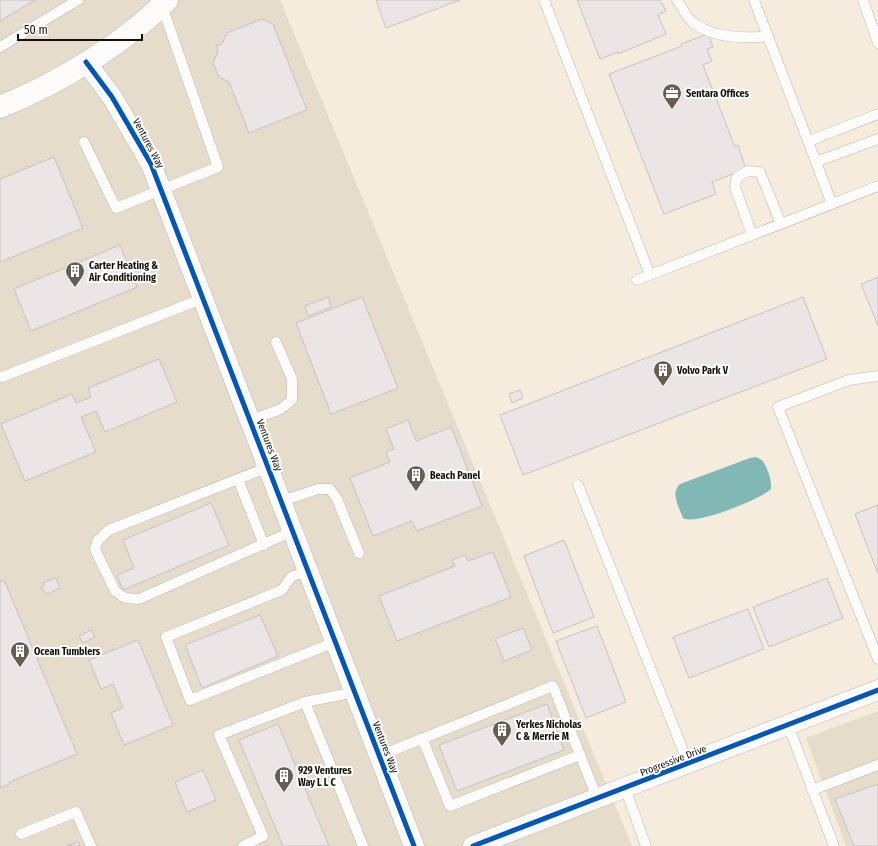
<svg xmlns="http://www.w3.org/2000/svg" width="878" height="846" font-family="'Fira Sans Condensed',sans-serif">
  <rect width="100%" height="100%" fill="#f5ecde"/>
  <path fill="#e5dccb" d="M0 0H280L632 846H0Z
    M878 711V846H846L806 738Z"/>
  <path fill="#81b8b5" d="M756 457 762 460C767 467 772 479 771 489 761 499 695 526 683 518 679 507 670 493 680 484L750 458Z"/>
  <path fill="#ebe5e6" stroke="#c7c2c1" d="M0 0H35L0 21Z
    M376 0H460L386 28Z
    M577 0H660L666 11 658 15 666 34 618 54V52L600 59Z
    M262 19 273 24 307 110 249 133 229 82 219 77 213 63 218 52 216 46 222 44 227 33Z
    M708 34 713 47 707 49 712 61 703 65 735 147 738 145 746 169 712 182 716 194 664 214 609 74 682 46 681 44Z
    M54 157 83 228 0 262V179Z
    M120 245 137 287 31 331 14 289Z
    M878 277V326L861 284Z
    M328 297 331 307 308 316 305 306Z
    M362 297 398 388 331 414 296 323Z
    M803 297 827 359 523 475 500 415Z
    M159 359 177 402 105 432 96 411 81 417 96 452 25 481 1 424 72 394 76 403 91 397 88 388Z
    M520 390 523 398 512 403 509 394Z
    M408 420 416 441 451 427 482 506 417 531 412 521 373 536 350 478 390 462 386 452 394 449 386 429Z
    M211 503 229 545 123 590 117 575 134 568 123 540Z
    M878 505V574L855 514Z
    M564 540 594 617 553 633 524 556Z
    M493 552 511 597 397 641 379 596 455 566 452 560 465 555 468 561Z
    M56 578 60 588 47 594 41 587 44 586 43 583Z
    M827 578 843 618 769 647 753 607Z
    M4 580 77 754 9 782 10 784 0 788V581Z
    M748 609 764 649 689 678 673 637Z
    M260 615 278 656 202 688 185 645Z
    M597 626 626 702 586 718 556 641Z
    M523 628 532 650 504 661 495 639Z
    M91 630 95 637 83 643 79 636Z
    M138 640 173 725 124 745 111 713 123 708 113 684 101 689 89 660Z
    M547 704 564 750 457 791 439 745Z
    M278 724 329 846H283L239 740Z
    M203 770 216 800 187 812 175 782Z
    M878 784V846H854L835 799Z
    M78 842 80 846H67Z"/>
  <g fill="none" stroke-linecap="round" stroke-linejoin="round">
    <defs>
      <path id="service" d="M544 0 650 275
        M677 0C682 7 687 18 693 23 715 38 743 39 768 36
        M754 0 832 204
        M863 0 878 43
        M0 47 78 0
        M809 141 878 114
        M84 142 116 208 218 167 162 6
        M816 162 878 139
        M752 235 735 187 737 177 748 171 760 172 781 224
        M637 280 878 186
        M878 376 849 380 778 407 878 659
        M2 377 204 298
        M251 420 281 409 292 400V379L276 342
        M268 467 109 530 98 540 95 549 115 591 125 598 139 599 293 531
        M238 479 264 545
        M578 485 688 763
        M282 501 318 489H330L337 499 359 553
        M308 570 291 577 282 590 166 637 190 700 335 642
        M305 702 363 846
        M788 725 834 846
        M422 738 450 806 580 755
        M379 756 553 686 597 798
        M625 788 646 846
        M812 790 878 765
        M21 834 76 812 91 846
        M243 846 263 836 219 735 305 702 355 692"/>
      <path id="minor" d="M86 62 112 97 151 164 414 846
        M473 846 878 690"/>
      <path id="tertiary" d="M0 107C57 84 124 44 167 0"/>
    </defs>
    <use href="#service" stroke="#bdb7ab" stroke-width="11"/>
    <use href="#minor" stroke="#bdb7ab" stroke-width="21"/>
    <use href="#tertiary" stroke="#bdb7ab" stroke-width="23"/>
    <use href="#service" stroke="#fefcfa" stroke-width="10"/>
    <use href="#minor" stroke="#fefcfa" stroke-width="20"/>
    <use href="#tertiary" stroke="#fefcfa" stroke-width="22"/>
    <defs>
      <path id="cycleway" d="M86 62 112 97 151 164 414 846
        M473 846 878 690"/>
    </defs>
    <use href="#cycleway" stroke="#fff" stroke-width="8"/>
    <use href="#cycleway" stroke="#0057b8" stroke-width="5"/>
  </g>
  <defs>
    <symbol id="office-pin" viewBox="-11 -11 22 30"><path d="M0 17L-7.5 6A9.5 9.5 0 1 1 7.5 6Z" fill="#645e53" stroke="#fff"/><path d="M-6-3h4V-5.5h4V-3h4V5H-6ZM-1-4.5V-3h2v-1.5ZM-6 0V1H6V0Z" fill="#fff"/></symbol>
    <symbol id="building-pin" viewBox="-11 -11 22 30"><path d="M0 17L-7.5 6A9.5 9.5 0 1 1 7.5 6Z" fill="#645e53" stroke="#fff"/><path d="M-4-6H4V6H1V3H-1V6H-4ZM-2.5-4.3h1.7v1.8h-1.7ZM.8-4.3h1.7v1.8H.8ZM-2.5-1h1.7V.8h-1.7ZM.8-1h1.7V.8H.8Z" fill="#fff"/></symbol>
  </defs>
  <g fill-rule="evenodd">
    <use href="#office-pin" x="661" y="82" width="22" height="30"/>
    <use href="#building-pin" x="64" y="260" width="22" height="30"/>
    <use href="#building-pin" x="652" y="359" width="22" height="30"/>
    <use href="#building-pin" x="405" y="464" width="22" height="30"/>
    <use href="#building-pin" x="9" y="640" width="22" height="30"/>
    <use href="#building-pin" x="491" y="719" width="22" height="30"/>
    <use href="#building-pin" x="273" y="765" width="22" height="30"/>
  </g>
  <g text-anchor="middle" stroke-width="4" stroke-linejoin="round" paint-order="stroke">
    <g font-size="10" font-weight="bold" fill="#161108" stroke="#fff" text-anchor="start">
      <text x="686" y="97">Sentara Offices</text>
      <text x="89" y="269">Carter Heating &amp;<tspan x="89" dy="12">Air Conditioning</tspan></text>
      <text x="677" y="374">Volvo Park V</text>
      <text x="430" y="479">Beach Panel</text>
      <text x="34" y="655">Ocean Tumblers</text>
      <text x="516" y="728">Yerkes Nicholas<tspan x="516" dy="12">C &amp; Merrie M</tspan></text>
      <text x="298" y="774">929 Ventures<tspan x="298" dy="12">Way L L C</tspan></text>
    </g>
    <g font-size="10" fill="#161108" stroke="#fff">
      <text transform="translate(149 143) rotate(62)" y="4">Ventures Way</text>
      <text transform="translate(270 445) rotate(69)" y="4">Ventures Way</text>
      <text transform="translate(386 747) rotate(69)" y="4">Ventures Way</text>
      <text transform="translate(673 760) rotate(-21)" y="4">Progressive Drive</text>
    </g>
  </g>
  <path d="M18 34v6h124v-6" fill="none" stroke="#161108" stroke-width="2"/>
  <text x="24" y="34" font-size="12" fill="#161108" stroke="#ffffff" stroke-width="3" paint-order="stroke">50 m</text>
</svg>
